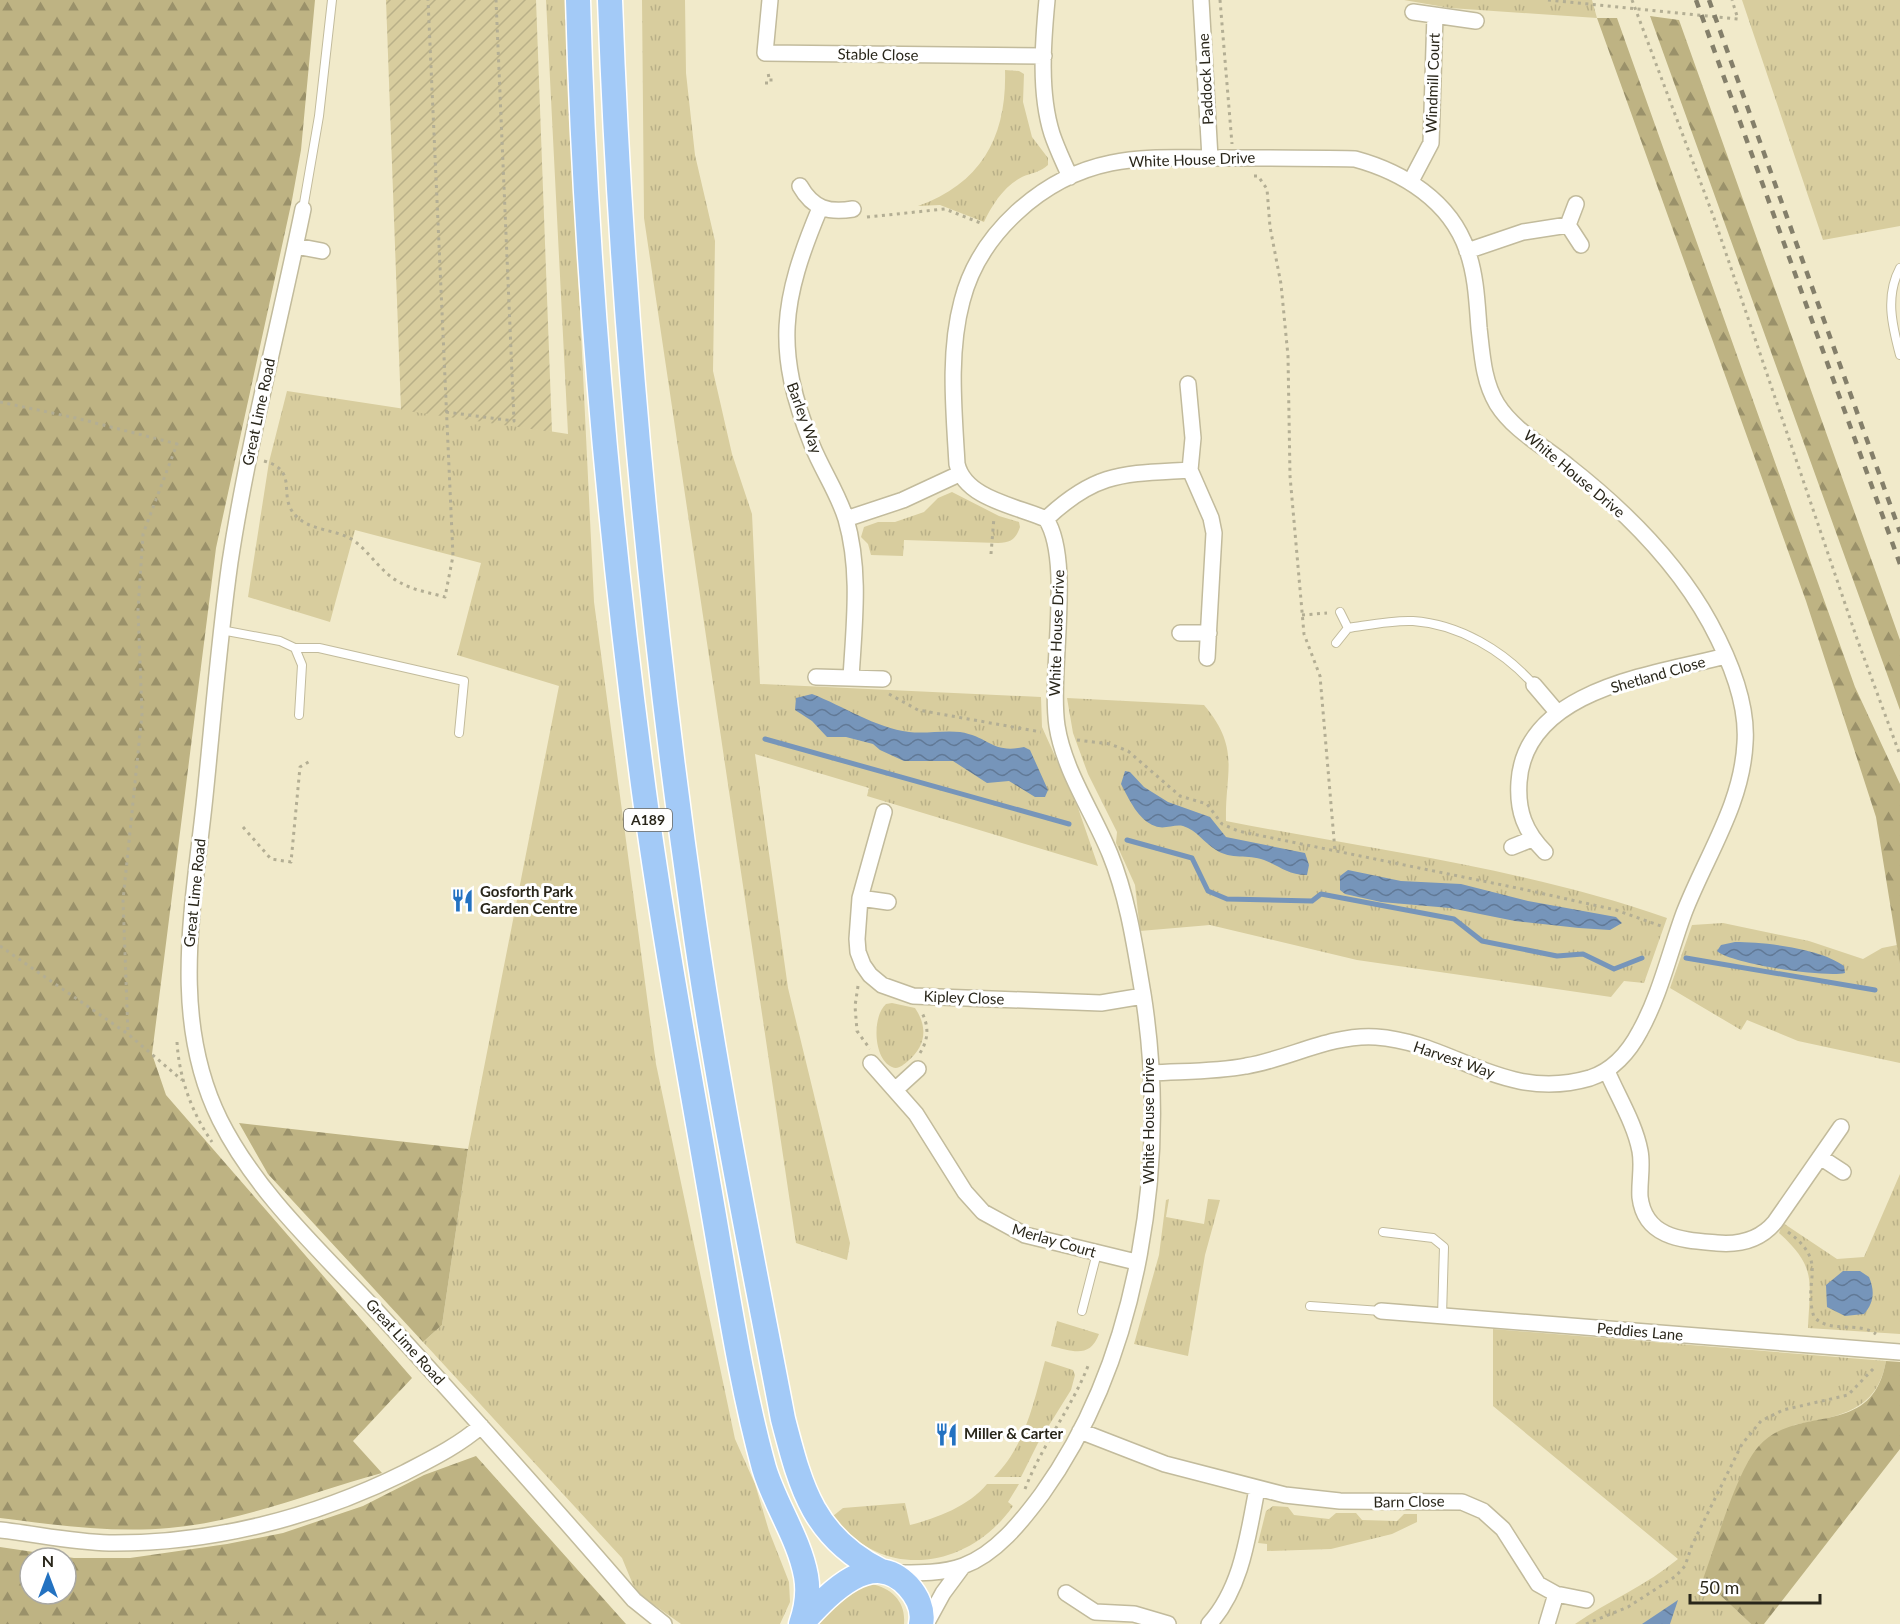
<svg xmlns="http://www.w3.org/2000/svg" width="1900" height="1624" font-family="Lato,sans-serif">
  <defs>
    <pattern id="grass-tufts" width="24" height="20" patternUnits="userSpaceOnUse" patternTransform="scale(1.5)"><rect width="24" height="20" fill="#d8cd9e"/><path d="M3 7l-1-3M5 7V3M7 7l1-3M15 17l-1-3M17 17v-4M19 17l1-3" fill="none" stroke="#b9b088"/></pattern>
    <pattern id="forest-firs" width="22" height="20" patternUnits="userSpaceOnUse" patternTransform="scale(1.5)"><rect width="22" height="20" fill="#beb383"/><path d="M5 1l3.5 6h-7zM16 11l3.5 6h-7z" fill="#9a916a"/></pattern>
    <pattern id="garden-furrows" width="10" height="10" patternUnits="userSpaceOnUse" patternTransform="scale(1.5)"><rect width="10" height="10" fill="#d8cd9e"/><path d="M-1 1l2-2M0 10L10 0M9 11l2-2" fill="none" stroke="#b9b088"/></pattern>
    <pattern id="water-waves" width="16" height="10" patternUnits="userSpaceOnUse" patternTransform="scale(1.5)"><rect width="16" height="10" fill="#7695ba"/><path d="M0 5q4-4 8 0t8 0" fill="none" stroke="#617996"/></pattern>
  </defs>
  <rect width="100%" height="100%" fill="#f1eaca"/>
  <path fill="url(#grass-tufts)" d="M546 0H565L594 602 656 1064 735 1439 755 1484 769 1531 789 1582 790 1602 780 1624H681L636 1592 622 1558 423 1342 442 1325 468 1149 559 686 457 655 481 563 355 530 330 622 248 597 269 462 287 391 568 434Z
    M642 0H685L686 73 695 155 715 241 713 371 732 454 752 514 760 684 1041 697 1042 727 1077 805 1098 866 867 796 869 788 755 754 788 988 850 1243 847 1260 796 1243 644 218Z
    M1404 0H1592L1597 18 1450 8Z
    M1742 0H1900V226L1823 240Z
    M1005 70 1019 71 1024 74 1023 102 1032 137 1048 158V165C1041 172 1031 173 1022 177 1004 186 992 205 984 222L940 205 918 206C982 183 1007 136 1005 70Z
    M952 492 999 516 1019 522 1020 527C1016 539 1011 543 998 543L904 540 903 556 871 555 868 544 861 537 864 527 878 522H895L924 512 938 498Z
    M1067 698 1204 705C1241 749 1225 771 1226 821 1374 850 1524 868 1667 918L1644 983 1624 981 1611 997 1357 960 1210 925 1140 931 1135 885 1116 843 1117 832 1088 774 1073 733Z
    M1723 923 1809 941 1863 959 1882 948 1897 945 1900 965V1063L1798 1041 1747 1020 1741 1030 1670 988 1692 925Z
    M892 1003 915 1008C928 1027 926 1046 908 1061 903 1065 898 1070 892 1067 873 1059 872 1016 886 1004Z
    M1900 1174V1334L1808 1328C1810 1281 1817 1267 1779 1233L1783 1223 1837 1259 1864 1257Z
    M1169 1199 1166 1217 1204 1224 1208 1199 1220 1200 1205 1255 1188 1356 1134 1344 1159 1255 1166 1200Z
    M1057 1321 1099 1334C1090 1359 1072 1351 1051 1346Z
    M1493 1329 1886 1361C1877 1412 1839 1416 1794 1425L1703 1579 1751 1624H1575C1608 1601 1647 1585 1678 1559L1493 1406Z
    M1045 1361 1073 1370 1075 1375 1071 1390 1038 1443 1021 1477H994C1025 1447 1034 1401 1045 1361Z
    M987 1484H1019L1008 1502 1013 1506C968 1570 882 1582 833 1516L843 1508 905 1503 910 1525C937 1518 969 1506 987 1484Z
    M1273 1506 1288 1507 1294 1515 1329 1519 1336 1513H1356L1362 1520 1397 1521 1404 1514H1417V1522L1392 1534 1331 1549 1267 1551V1544L1258 1543 1266 1511Z
    M871 1584C892 1588 906 1602 904 1624H819C832 1606 847 1585 871 1584Z"/>
  <path fill="url(#forest-firs)" fill-rule="evenodd" d="M0 0H315L301 150 292 200 216 548 152 1054 166 1095 412 1378 353 1441 382 1473C311 1492 242 1522 169 1528 113 1533 55 1525 0 1518Z
    M1650 16 1679 20 1900 640V710Z
    M1597 18H1617L1855 687 1900 784V965L1876 817 1806 601Z
    M239 1123 468 1149 442 1325 423 1342 268 1174Z
    M1886 1361 1900 1362V1449L1764 1624H1751L1703 1579C1715 1547 1737 1471 1758 1447 1797 1402 1872 1441 1886 1361Z
    M476 1456 626 1624H0V1547L74 1558H130L227 1544 283 1533 363 1506 424 1475ZM30 1558H66V1594H30Z"/>
  <path fill="url(#garden-furrows)" d="M386 0H536L552 432 401 410Z"/>
  <path fill="url(#water-waves)" d="M812 694C843 706 876 728 909 732 926 734 943 730 960 732 990 737 992 754 1024 747L1030 750 1048 790 1045 797H1035L1009 781 987 783 953 761H904L880 750 873 744 846 737H827L812 721 795 710 796 698Z
    M1125 771 1130 772 1144 787 1168 802 1210 817 1226 837 1305 853 1309 865 1307 875C1287 875 1280 866 1264 860 1248 854 1231 860 1216 850 1204 843 1197 830 1183 826 1174 824 1164 830 1155 826 1138 820 1129 799 1121 784Z
    M1348 870 1401 881 1461 884 1528 901 1616 917 1622 923 1610 930 1579 928 1515 921 1450 908 1381 902 1345 894 1340 890V876Z
    M1735 942C1764 942 1820 948 1844 966L1845 973C1826 978 1731 964 1717 951L1721 945Z
    M1843 1271H1860L1869 1277C1875 1291 1874 1303 1864 1314L1845 1316 1827 1307 1826 1285Z
    M1678 1600 1670 1624H1642Z"/>
  <g fill="none" stroke-linecap="round" stroke-linejoin="round">
    <path stroke="#7695ba" stroke-width="5" d="M765 739 1069 824
      M1127 840 1192 858 1208 891 1227 899 1312 901 1321 894 1454 919 1482 941 1557 956 1583 954 1614 969 1642 958
      M1686 958 1875 990"/>
    <defs>
      <path id="service" d="M303 209 319 116 332 0
        M1900 268C1885 296 1892 325 1900 355
        M1348 628C1369 625 1392 620 1413 621 1459 624 1504 651 1534 685
        M221 630 280 641 295 648 302 665 299 715
        M1336 643 1348 628 1340 612
        M295 648H319L464 681 459 733
        M1383 1232 1433 1238 1444 1247 1442 1316
        M1310 1306 1381 1311
        M1082 1311 1097 1253"/>
      <path id="minor" d="M770 0 765 53 1044 56
        M1047 0C1043 42 1039 93 1052 134 1057 149 1064 163 1070 177
        M1201 0 1210 158
        M1413 12 1476 21
        M1411 181 1431 143 1435 15
        M800 186C813 209 829 213 853 209
        M1576 204 1568 225 1581 245
        M820 208C781 301 774 350 812 445 822 470 838 493 846 519 861 571 854 625 851 678
        M303 209C279 327 248 443 230 562 219 640 213 718 205 796 194 904 169 1017 220 1120 258 1196 327 1257 384 1319 468 1411 552 1505 634 1600L664 1624
        M296 246 322 251
        M1467 251 1523 232 1568 225
        M1190 470 1211 518 1214 533 1207 658
        M846 519 903 500 959 474
        M1046 519C1097 471 1124 474 1190 470L1193 438 1188 384
        M1180 633H1209
        M816 677 883 679
        M1534 685 1557 712
        M884 812 860 898 857 939 858 952 863 965 870 975 882 985 913 996 1101 1003 1143 996
        M1512 847 1532 839
        M1545 852C1525 832 1517 811 1519 782 1525 689 1655 674 1726 656
        M860 898 888 902
        M871 1063 916 1114 965 1192 983 1212 1025 1235 1136 1262
        M1607 1071C1618 1097 1635 1124 1640 1151 1643 1166 1639 1182 1640 1197 1645 1239 1684 1240 1717 1243 1739 1245 1760 1240 1775 1222L1841 1127
        M895 1090 918 1069
        M1820 1157 1843 1172
        M1381 1311 1900 1352
        M1080 1431 1165 1464 1285 1495 1340 1501 1462 1502 1483 1511 1503 1529 1538 1584 1556 1594 1586 1600
        M0 1530C36 1534 73 1542 109 1543 211 1544 313 1518 404 1473 431 1459 458 1446 481 1426
        M891 1573C914 1573 941 1574 963 1566 996 1554 1022 1521 1042 1494 1141 1356 1169 1159 1143 994 1135 947 1128 898 1110 854 1093 812 1064 771 1057 726 1049 671 1073 561 1046 519 1017 506 965 499 957 464 954 411 948 353 962 301 979 234 1042 177 1111 163 1143 156 1177 158 1210 158 1259 158 1307 158 1355 159 1403 172 1450 201 1467 250 1476 275 1477 302 1479 328 1482 353 1483 381 1497 404 1514 431 1544 446 1568 466 1623 509 1676 561 1710 623 1729 658 1748 702 1745 743 1742 805 1706 856 1684 913 1670 951 1660 995 1640 1031 1629 1052 1612 1071 1590 1078 1504 1103 1452 1042 1376 1037 1331 1034 1289 1059 1246 1066 1215 1072 1182 1071 1151 1073
        M1066 1593 1095 1612 1134 1614 1168 1624
        M926 1624 943 1593 963 1566
        M1209 1624C1242 1588 1248 1535 1257 1489
        M1547 1624 1556 1594"/>
      <path id="primary" d="M578 0C585 264 609 530 644 792 665 947 695 1102 721 1257 733 1327 745 1399 764 1468 775 1505 799 1538 806 1576 809 1593 807 1607 801 1624
        M610 0C621 307 650 613 693 916 717 1085 751 1252 783 1419 801 1488 813 1537 881 1571
        M802 1623C827 1596 871 1546 908 1586 917 1596 924 1610 921 1624"/>
    </defs>
    <use href="#service" stroke="#c2bb9c" stroke-width="10"/>
    <use href="#minor" stroke="#c2bb9c" stroke-width="18"/>
    <use href="#primary" stroke="#fff" stroke-width="27"/>
    <path stroke="#b3ae94" stroke-width="3" stroke-dasharray="3 4.5" stroke-linecap="butt" d="M1220 0 1232 144
      M1548 0 1738 19 1732 0
      M1632 0 1714 218 1856 636 1900 755
      M765 83H771V75L765 76
      M1254 176H1258L1267 189 1270 227 1281 284 1288 356 1290 476 1304 634 1320 676 1335 851
      M867 217 945 209 983 224
      M0 402 76 418 177 444 143 534 138 610 142 714 123 900 128 1034
      M446 412 514 421 496 0
      M264 461C300 471 277 495 295 515 309 531 336 529 353 540 370 552 382 574 401 583 413 590 431 593 445 597L453 556 428 0
      M991 554 994 517
      M1302 615 1327 613
      M889 694 918 710 1041 732
      M1077 740 1110 744 1128 751 1180 796 1207 804 1222 824 1238 831 1522 889 1616 910 1664 927
      M243 827 271 859 291 862 300 767 312 760
      M0 946 128 1034 182 1080
      M858 986 855 1006 857 1031 870 1049
      M177 1042C179 1078 192 1113 212 1142
      M920 1053C929 1039 929 1025 921 1011
      M1788 1232C1830 1263 1802 1279 1814 1317 1830 1334 1858 1321 1876 1334
      M1025 1489C1042 1445 1071 1409 1088 1366
      M1586 1624 1628 1607 1676 1576 1685 1566 1692 1545 1742 1444 1761 1421 1783 1410 1848 1395 1875 1367"/>
    <use href="#service" stroke="#fff" stroke-width="8"/>
    <use href="#minor" stroke="#fff" stroke-width="15"/>
    <use href="#primary" stroke="#a3caf7" stroke-width="24"/>
    <path stroke="#847f6a" stroke-width="4.5" stroke-dasharray="8 8" stroke-linecap="butt" d="M1696 0 1900 564
      M1709 0 1900 532"/>
  </g>
  <defs>
    <symbol id="restaurant-bare" viewBox="-9 -9 18 18"><path d="M-5-6h1v4h1v-4h1v4h1v-4h1v5L-1.5 .5V6h-2V.5L-5-1ZM5-6V6H3V1.5H1.5Q1.5-4 5-6Z" fill="#2372c1" stroke="#fff" stroke-width="2.5" paint-order="stroke"/></symbol>
  </defs>
  <g fill-rule="evenodd">
    <use href="#restaurant-bare" x="446" y="884" width="33" height="33"/>
    <use href="#restaurant-bare" x="930" y="1418" width="33" height="33"/>
  </g>
  <g text-anchor="middle" stroke-width="6" stroke-linejoin="round" paint-order="stroke">
    <rect fill="#fff" stroke="#69675f" stroke-width="1.5" x="624" y="809" width="48" height="22" rx="4.5"/>
    <g font-size="14" font-weight="bold" fill="#29261a">
      <text x="648" y="825">A189</text>
    </g>
    <g font-size="15" fill="#29261a" stroke="#fff">
      <text transform="translate(878 55) rotate(1)" y="5">Stable Close</text>
      <text transform="translate(1206 79) rotate(-93)" y="5">Paddock Lane</text>
      <text transform="translate(1433 83) rotate(-88)" y="5">Windmill Court</text>
      <text transform="translate(1192 160) rotate(-2)" y="5">White House Drive</text>
      <text transform="translate(259 412) rotate(-78)" y="5">Great Lime Road</text>
      <text transform="translate(804 418) rotate(70)" y="5">Barley Way</text>
      <text transform="translate(1574 474) rotate(40)" y="5">White House Drive</text>
      <text transform="translate(1057 633) rotate(-88)" y="5">White House Drive</text>
      <text transform="translate(1658 675) rotate(-16)" y="5">Shetland Close</text>
      <text transform="translate(195 893) rotate(-84)" y="5">Great Lime Road</text>
      <text transform="translate(964 998) rotate(2)" y="5">Kipley Close</text>
      <text transform="translate(1454 1060) rotate(19)" y="5">Harvest Way</text>
      <text transform="translate(1149 1121) rotate(-90)" y="5">White House Drive</text>
      <text transform="translate(1054 1241) rotate(16)" y="5">Merlay Court</text>
      <text transform="translate(1640 1332) rotate(5)" y="5">Peddies Lane</text>
      <text transform="translate(405 1342) rotate(48)" y="5">Great Lime Road</text>
      <text transform="translate(1409 1502) rotate(-1)" y="5">Barn Close</text>
    </g>
    <g font-size="15" font-weight="bold" fill="#29261a" stroke="#fff" text-anchor="start">
      <text x="480" y="897">Gosforth Park<tspan x="480" dy="17">Garden Centre</tspan></text>
      <text x="964" y="1439">Miller &amp; Carter</text>
    </g>
  </g>
  <g transform="translate(48 1576)"><circle r="28" fill="#ffffff" stroke="#a9a8a3" stroke-width="1.5"/>
  <path d="M0-4.5L10 22L0 15L-10 22Z" fill="#2372c1"/>
  <text y="-9" font-size="16" font-weight="bold" text-anchor="middle" fill="#29261a">N</text>
  </g>
  <path d="M1690 1594v9h130v-9" fill="none" stroke="#29261a" stroke-width="3"/>
  <text x="1699" y="1594" font-size="18" fill="#29261a" stroke="#ffffff" stroke-width="4.5" paint-order="stroke">50 m</text>
</svg>
